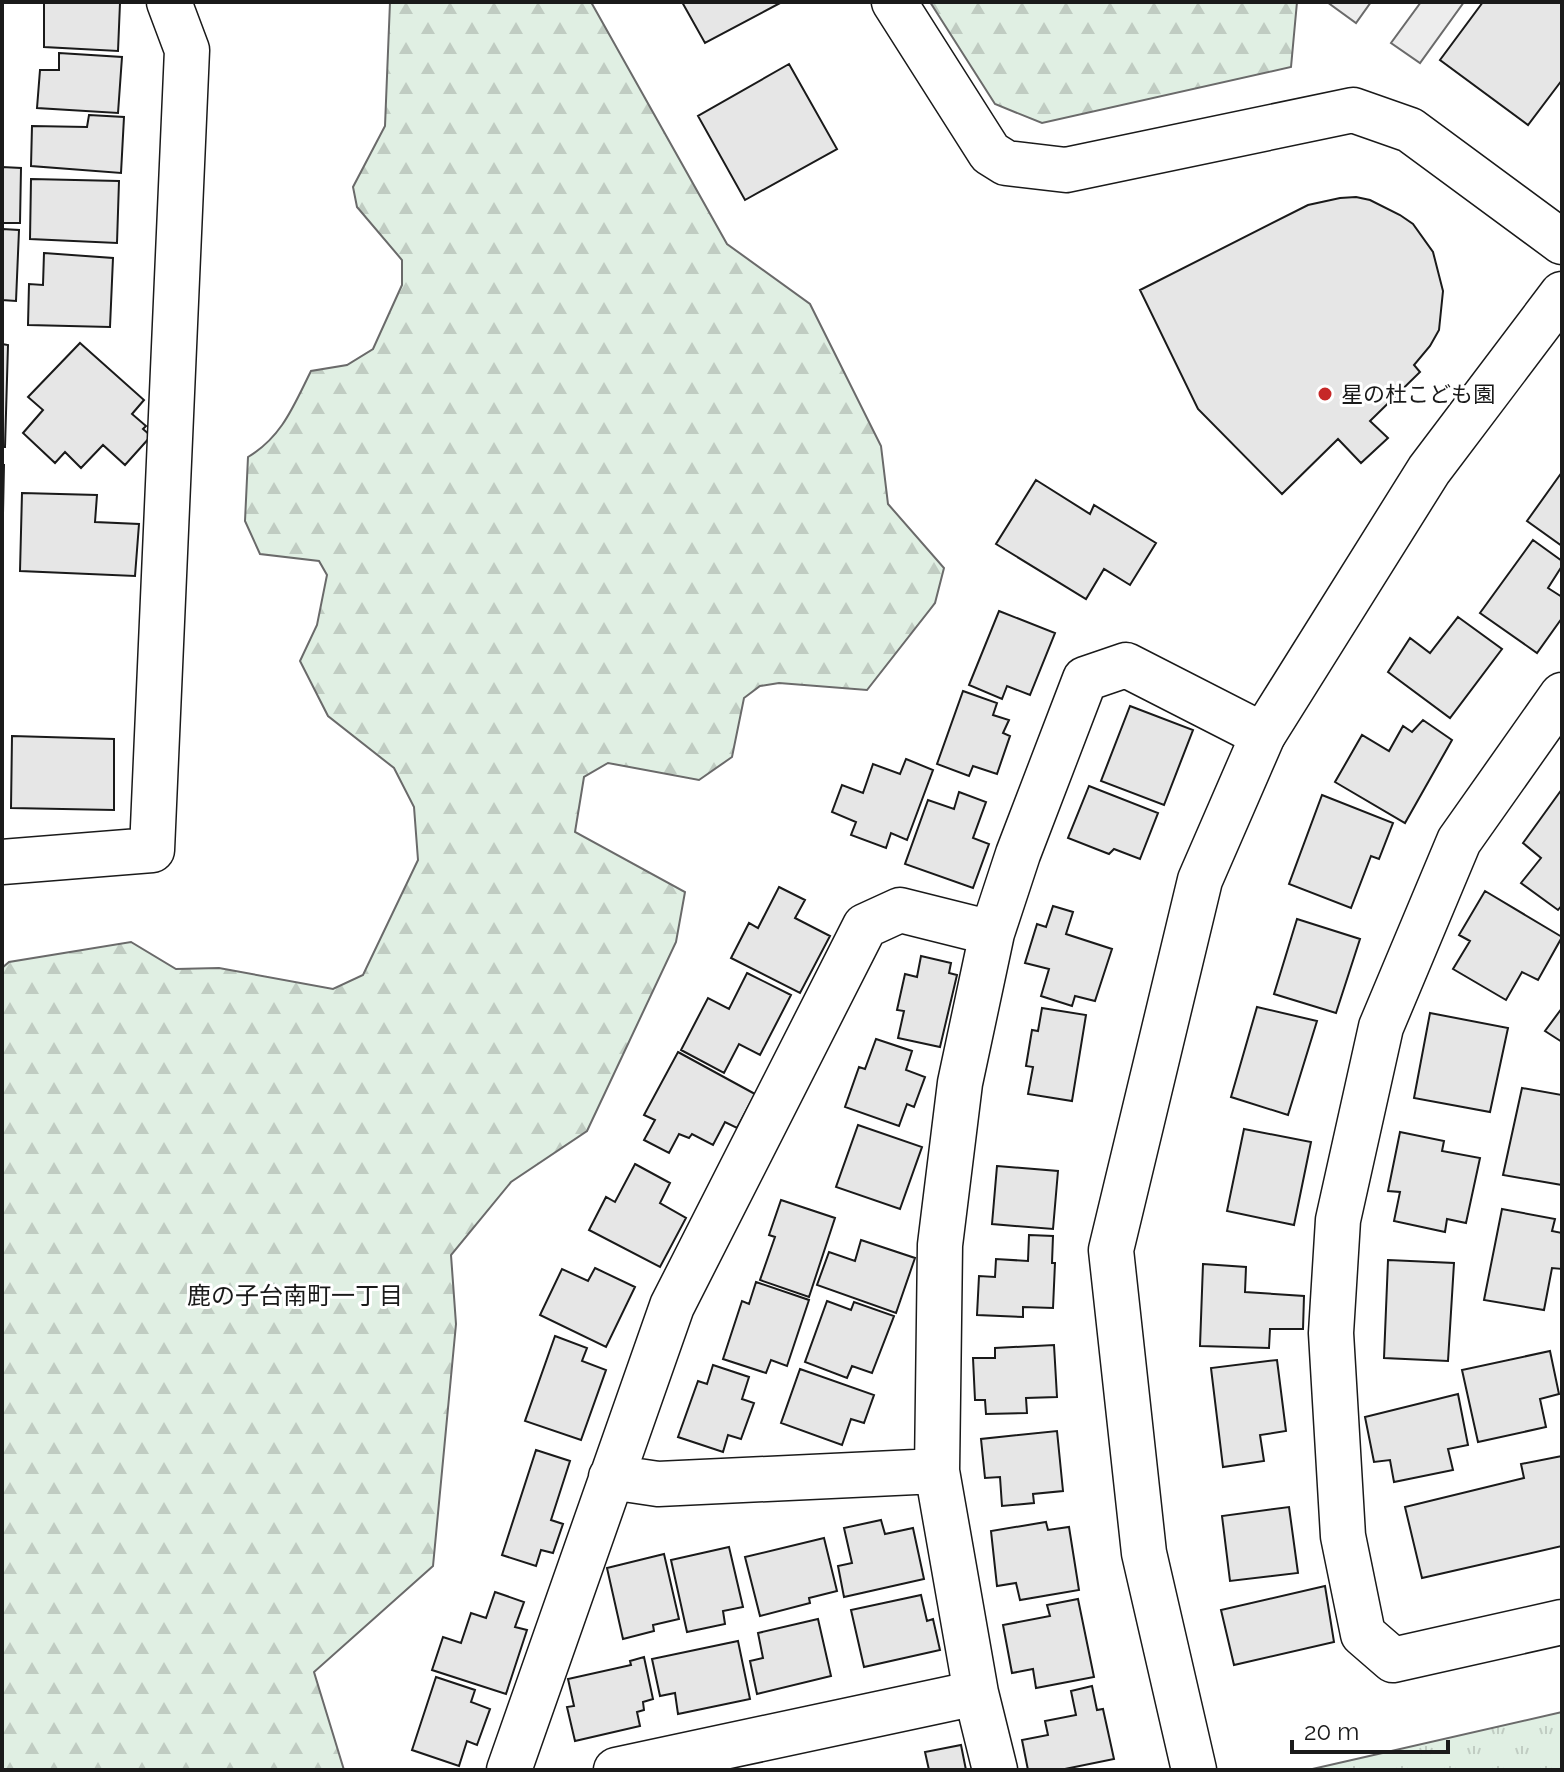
<svg xmlns="http://www.w3.org/2000/svg" width="1564" height="1772" font-family="Raleway,'Noto Sans JP',sans-serif">
  <defs>
    <pattern id="grass-tufts" width="24" height="20" patternUnits="userSpaceOnUse" patternTransform="scale(2)"><rect width="24" height="20" fill="#e0efe3"/><path d="M3 7l-1-3M5 7V3M7 7l1-3M15 17l-1-3M17 17v-4M19 17l1-3" fill="none" stroke="#c0ccc2"/></pattern>
    <pattern id="forest-firs" width="22" height="20" patternUnits="userSpaceOnUse" patternTransform="scale(2)"><rect width="22" height="20" fill="#e0efe3"/><path d="M5 1l3.5 6h-7zM16 11l3.5 6h-7z" fill="#c0ccc2"/></pattern>
  </defs>
  <rect width="100%" height="100%" fill="#fff"/>
  <path fill="url(#grass-tufts)" stroke="#6a6a6a" stroke-width="2" d="M1562 1712V1770H1308Z"/>
  <path fill="url(#forest-firs)" stroke="#6a6a6a" stroke-width="2" d="M390 2H591L727 244 810 304 881 446 888 504 944 568 935 603 867 690 779 683 760 686 744 698 732 757 699 780 608 763 584 777 575 832 685 892 676 942 587 1131 511 1182 451 1255 456 1324 433 1566 314 1672 344 1770H2V968L9 962 131 942 176 969 219 968 333 989 363 975 418 860 414 807 394 768 328 716 300 661 317 625 327 575 319 561 260 554 245 521 248 457C282 437 294 405 311 371L347 365 373 349 402 285V260L357 207 353 187 385 126Z
    M930 2H1297L1291 67 1042 123 995 104Z"/>
  <path fill="#ededed" stroke="#6a6a6a" stroke-width="2" d="M1327 2H1371L1356 23Z
    M1421 2H1464L1420 63 1391 43Z"/>
  <path fill="#e6e6e6" stroke="#1a1a1a" stroke-width="2" d="M44 2 120 3 118 51 44 47Z
    M682 2H782L705 43Z
    M1483 2H1562V80L1528 125 1440 60Z
    M59 53 122 57 118 113 37 108 40 70H59Z
    M789 64 837 149 745 200 698 116Z
    M89 115 124 117 121 173 31 166 32 126 87 127Z
    M2 167 21 168 20 223H2Z
    M31 179 119 181 117 243 30 239Z
    M1356 197 1370 200 1400 215 1413 224 1433 252 1443 291 1439 330 1430 346 1414 365 1420 372 1370 421 1388 438 1361 463 1338 439 1282 494 1198 409 1140 290 1308 205 1340 198Z
    M2 229 19 230 16 301 2 300Z
    M44 253 113 258 110 327 28 325 29 284 43 285Z
    M80 343 144 400 132 414 146 426 143 429 151 436 125 465 103 445 81 468 65 452 55 463 23 433 43 410 28 397Z
    M2 344 8 345 5 447H2Z
    M2 465H4L2 561Z
    M1562 472V546L1527 521Z
    M1036 480 1090 514 1094 505 1156 543 1130 585 1104 569 1086 599 996 544Z
    M22 493 97 495 95 522 139 524 135 576 20 571Z
    M1533 540 1562 561V566L1548 588 1562 597V618L1537 653 1480 613Z
    M999 611 1055 633 1030 695 1007 686 1002 699 969 685Z
    M1458 617 1502 649 1450 718 1388 672 1410 638 1430 653Z
    M963 691 997 703 993 715 1009 720 1003 733 1010 736 997 774 973 766 969 776 937 764Z
    M1130 706 1193 730 1164 805 1101 781Z
    M1423 720 1452 740 1405 823 1335 782 1362 735 1389 751 1403 726 1412 732Z
    M12 736 114 739V810L11 808Z
    M906 759 933 770 907 840 891 833 886 848 851 835 856 822 832 812 842 785 863 793 873 764 900 774Z
    M1089 786 1158 813 1140 859 1114 849 1109 854 1068 838Z
    M1562 789V905L1558 910 1521 883 1541 858 1523 843Z
    M959 792 986 802 973 838 989 844 973 888 905 864 928 800 954 809Z
    M1322 795 1393 823 1379 859 1371 856 1351 908 1289 884Z
    M779 887 805 900 795 918 830 936 800 993 731 958 749 923 758 928Z
    M1485 891 1562 937 1538 980 1522 972 1506 1000 1453 969 1470 941 1459 935Z
    M1053 906 1073 912 1066 934 1112 949 1095 1001 1075 996 1072 1006 1041 996 1049 969 1025 963 1037 924 1046 927Z
    M1297 919 1360 939 1336 1013 1274 994Z
    M921 956 951 963 949 973 957 975 940 1047 898 1038 904 1011 897 1010 905 974 917 977Z
    M747 973 791 995 760 1055 739 1044 724 1073 681 1050 708 998 729 1009Z
    M1257 1007 1317 1021 1288 1115 1231 1097Z
    M1042 1008 1086 1015 1072 1101 1028 1094 1033 1067 1026 1066 1032 1030 1038 1031Z
    M1562 1008V1042L1545 1031Z
    M1430 1013 1508 1028 1490 1112 1414 1098Z
    M876 1039 912 1051 906 1070 925 1077 914 1107 907 1104 899 1126 845 1107 859 1067 865 1069Z
    M678 1052 755 1094 737 1128 725 1122 713 1145 692 1134 689 1138 679 1134 669 1153 644 1140 655 1120 644 1115Z
    M1522 1088 1562 1095V1185L1503 1175Z
    M858 1125 922 1147 900 1209 836 1187Z
    M1244 1129 1311 1142 1294 1225 1227 1211Z
    M1400 1132 1444 1141 1442 1151 1480 1158 1466 1223 1447 1219 1445 1232 1394 1221 1400 1192 1388 1191Z
    M635 1164 670 1183 660 1203 686 1218 660 1267 589 1230 606 1197 615 1202Z
    M997 1166 1058 1171 1053 1229 992 1224Z
    M781 1200 835 1218 809 1297 760 1280 775 1237 769 1235Z
    M1502 1209 1555 1219 1552 1231 1562 1233V1269L1552 1268 1544 1310 1484 1300Z
    M1029 1235 1053 1236 1052 1263H1055L1053 1308 1023 1307V1317L977 1315 979 1276 995 1277 996 1259 1028 1261Z
    M861 1240 915 1258 896 1313 817 1285 829 1252 855 1261Z
    M1388 1260 1454 1263 1448 1361 1384 1358Z
    M1203 1264 1246 1267 1245 1292 1304 1296 1303 1329H1270L1269 1348 1200 1346Z
    M595 1268 635 1287 606 1347 540 1315 562 1269 588 1281Z
    M756 1282 809 1300 787 1366 771 1360 766 1373 723 1359 742 1301 749 1304Z
    M827 1301 851 1310 854 1302 894 1316 872 1373 852 1366 847 1378 805 1362Z
    M555 1336 587 1348 582 1361 606 1370 581 1440 525 1421Z
    M1054 1345 1057 1397 1026 1398 1027 1413 986 1414 985 1400H975L973 1358H995V1348Z
    M1550 1351 1559 1394 1540 1399 1546 1427 1478 1442 1462 1370Z
    M1277 1360 1286 1431 1260 1435 1264 1461 1223 1467 1211 1368Z
    M713 1365 749 1377 742 1399 754 1403 741 1439 728 1435 723 1452 678 1437 698 1381 707 1384Z
    M800 1369 874 1395 864 1423 851 1419 842 1445 781 1423Z
    M1458 1394 1468 1445 1448 1449 1453 1470 1394 1482 1390 1460 1374 1462 1365 1417Z
    M1057 1431 1063 1491 1033 1494 1034 1503 1002 1506 1000 1477 985 1478 981 1439Z
    M536 1450 570 1461 551 1520 563 1524 553 1553 541 1550 536 1566 502 1555Z
    M1562 1456V1546L1422 1578 1405 1507 1524 1478 1521 1464Z
    M1289 1507 1298 1573 1230 1581 1222 1516Z
    M881 1520 885 1534 913 1528 924 1579 844 1597 838 1566 852 1563 844 1528Z
    M1046 1522 1048 1530 1069 1527 1079 1590 1020 1600 1016 1583 997 1586 991 1531Z
    M824 1538 837 1591 809 1598 810 1603 760 1616 745 1557Z
    M729 1547 743 1607 723 1611 725 1624 687 1632 671 1560Z
    M664 1554 679 1619 653 1625 654 1631 623 1639 607 1568Z
    M1325 1586 1334 1642 1234 1665 1221 1610Z
    M495 1592 524 1602 515 1627 527 1630 506 1694 432 1670 443 1637 461 1643 471 1613 486 1618Z
    M921 1595 927 1621 933 1619 940 1650 864 1667 851 1610Z
    M1078 1599 1094 1677 1036 1688 1033 1669 1012 1673 1003 1625 1050 1616 1047 1605Z
    M818 1619 831 1676 757 1694 750 1661 763 1658 758 1633Z
    M738 1641 750 1699 678 1714 675 1693 660 1696 652 1659Z
    M644 1657 653 1699 643 1702 644 1710 637 1712 640 1726 575 1741 567 1707 574 1706 568 1679 631 1665 630 1661Z
    M436 1677 475 1690 471 1702 490 1709 477 1745 467 1741 459 1766 412 1750Z
    M1092 1686 1097 1710 1103 1709 1114 1759 1060 1770H1028L1022 1740 1048 1735 1045 1721 1076 1715 1071 1691Z
    M961 1745 966 1770H929L925 1752Z"/>
  <g fill="none" stroke-linecap="round" stroke-linejoin="round">
    <defs>
      <path id="minor" d="M1562 695 1459 841 1381 1027 1338 1220 1331 1333 1343 1536 1363 1634 1393 1660 1562 1622
        M2 862 152 850 187 50 169 2
        M611 1477 658 1484 937 1471
        M509 1770 672 1306 865 926 900 910 992 933
        M616 1770 976 1693
        M995 1770 976 1693 937 1471 940 1245 960 1083 992 933 1018 854 1085 679 1126 665 1263 735"/>
      <path id="tertiary" d="M894 2 990 153 1006 163 1066 170 1353 110 1410 130 1562 242
        M1194 1770 1144 1553 1111 1250 1200 880 1263 735 1429 470 1562 294"/>
    </defs>
    <use href="#minor" stroke="#1a1a1a" stroke-width="47"/>
    <use href="#tertiary" stroke="#1a1a1a" stroke-width="47"/>
    <use href="#minor" stroke="#fff" stroke-width="44"/>
    <use href="#tertiary" stroke="#fff" stroke-width="44"/>
  </g>
  <circle fill="#c62828" stroke="#fff" stroke-width="3" cx="1325" cy="394" r="8"/>
  <g text-anchor="middle" stroke-width="6" stroke-linejoin="round" paint-order="stroke">
    <g font-size="22" fill="#1a1a1a" stroke="#fff" text-anchor="start">
      <text x="1341" y="402">星の杜こども園</text>
    </g>
    <g font-size="24" fill="#1a1a1a" stroke="#fff">
      <text x="295" y="1304">鹿の子台南町一丁目</text>
    </g>
  </g>
  <rect width="1564" height="1772" fill="none" stroke="#1a1a1a" stroke-width="8"/>
  <path d="M1292 1740v12h156v-12" fill="none" stroke="#1a1a1a" stroke-width="4"/>
  <text x="1304" y="1740" font-size="24" fill="#1a1a1a" stroke="#ffffff" stroke-width="6" paint-order="stroke">20 m</text>
</svg>
